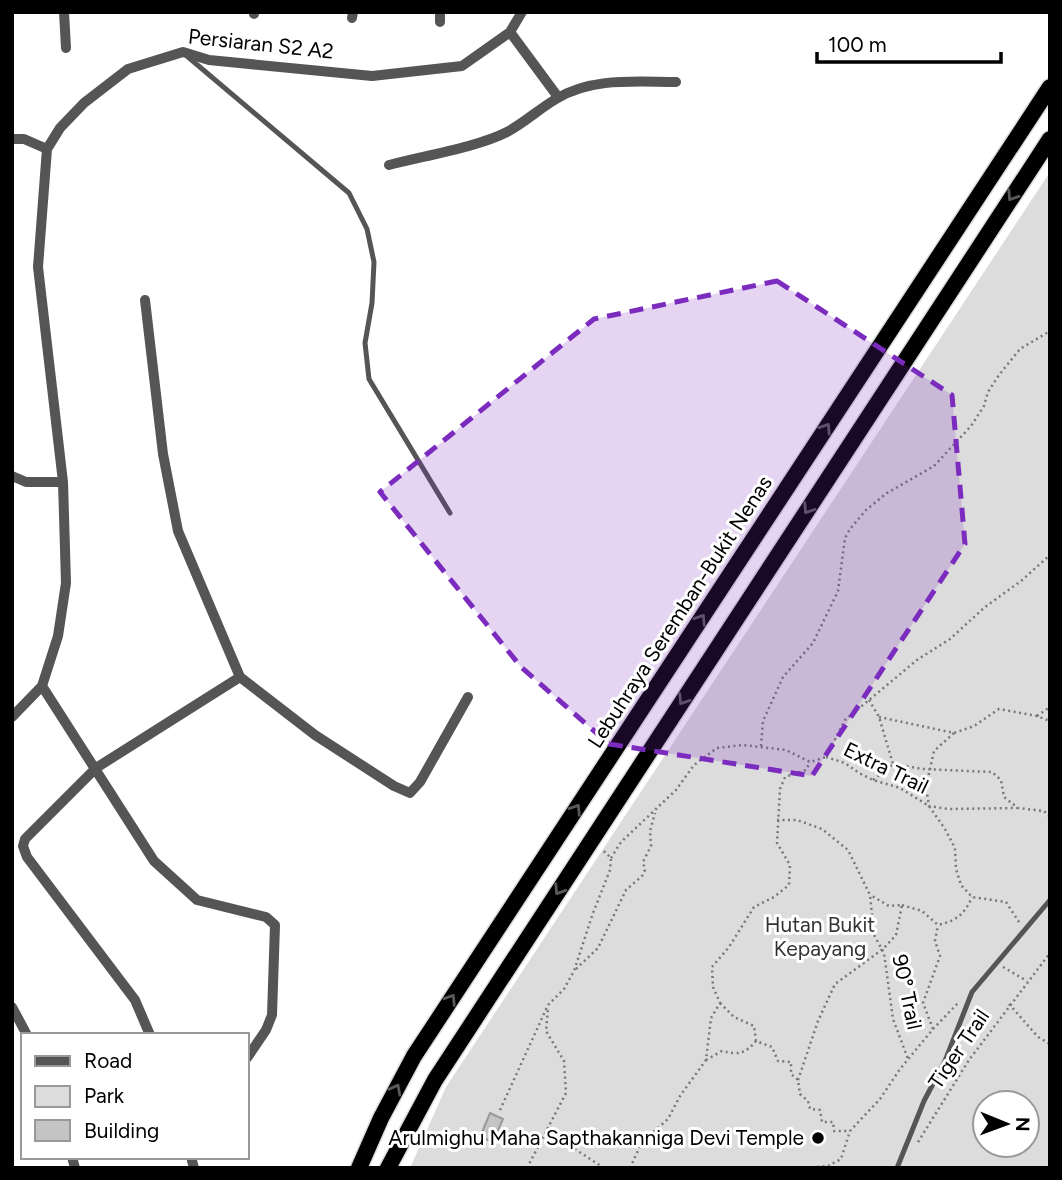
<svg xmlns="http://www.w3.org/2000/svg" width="1062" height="1180" font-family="Figtree,sans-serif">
  <rect width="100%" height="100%" fill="#fff"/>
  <path fill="#dcdcdc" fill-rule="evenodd" d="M1050 172V1168H410L446 1087ZM985 1103H1027V1145H985Z"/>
  <path fill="#c4c4c4" stroke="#999" stroke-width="2" d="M490 1113 503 1119 493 1142 480 1137Z"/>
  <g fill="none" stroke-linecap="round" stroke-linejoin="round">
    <defs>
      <path id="trunk" d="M359 1168 381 1118 414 1056 1050 87
        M388 1168 435 1080 1050 139"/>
    </defs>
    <use href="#trunk" stroke="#dbdbdb" stroke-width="19"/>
    <path stroke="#777" stroke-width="2.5" stroke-dasharray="2 3.5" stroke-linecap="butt" d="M869 700 879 717 893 764 923 769 992 772 1001 780 1004 797 1018 808 1044 811 1050 817
      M1037 716 1050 707
      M879 717 954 733 974 726 999 709 1037 716 1050 721
      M954 733 934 751 926 787 929 806 948 809 1017 808
      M761 746 763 721 783 677 813 643 838 591 845 538 850 529 866 510 887 493 934 466 971 426 984 406 988 392 999 375 1020 349 1050 331
      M826 757 845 763 859 773 873 780 900 788 929 806 945 829 955 848 956 869 961 885 972 897 1006 902 1019 922
      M873 780 892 765
      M777 820H797L822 829 848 850 870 895 874 935 884 953 893 1019 908 1059
      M611 858 621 842 676 790 694 765 717 748 743 745 786 750 810 762 826 757 845 720 917 660 950 639 985 607 1021 581 1050 555
      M902 905 922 911 938 925C956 921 965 914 972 897
      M1003 967 1027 981
      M576 969 598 948 626 890 642 876 645 870 643 862 651 846 650 831 655 813
      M720 1003 734 1017 754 1026 756 1041 772 1047 778 1061 791 1062V1074L798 1080 800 1094 808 1101 810 1109 820 1110 822 1122H833L834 1131H850
      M1009 1004 1038 1037 1050 1044
      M933 1029 923 1003 940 956 935 941 938 925
      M706 1060 722 1051C739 1055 745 1054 756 1041
      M798 1080 818 1021 835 984 883 949 896 935 902 905 889 906 872 896
      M500 1110 548 1005 564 989 574 971 593 913 610 870 611 858 605 852H600
      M547 1131 604 1168
      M918 1142 969 1060 1050 953
      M527 1168 566 1093 564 1061 546 1031 548 1008
      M630 1168 642 1142 668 1119 680 1096 706 1060 711 1018 720 1003 713 987 712 967 729 947 754 907 774 897 789 885 790 865 777 843 780 789 785 777 806 770 810 762
      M806 1168 828 1166 841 1159 850 1131 880 1099 900 1069 933 1029 958 1003"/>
    <path stroke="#555" stroke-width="5" d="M188 57 349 193 367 229 374 262 372 303 365 343 369 379 450 513
      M897 1168 924 1101 945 1061 972 992 1050 900"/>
    <path stroke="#555" stroke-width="10" d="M64 12 66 48
      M254 12V14
      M440 12V22
      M352 18 353 12
      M510 32 558 97
      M12 139H24L47 149
      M389 165C423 156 478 147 507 132 524 123 539 109 556 99 592 77 636 82 676 82
      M145 300 163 454 178 531 240 677 315 735 394 786 410 793 420 782 468 697
      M12 476 26 482H63
      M42 686 154 861 197 900 266 917 275 925 272 1015 266 1030 247 1058
      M12 717 42 686 58 636 66 583 63 482 38 267 47 149 60 128 84 103 128 69 183 52 209 60 372 76 462 66 510 32 522 12
      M12 1007 27 1035
      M150 1035 135 1000 27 857 23 846 25 839 96 768 240 677
      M72 1157 75 1168
      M191 1157 194 1168"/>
    <use href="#trunk" stroke="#000" stroke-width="16"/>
  </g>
  <defs><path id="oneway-chevron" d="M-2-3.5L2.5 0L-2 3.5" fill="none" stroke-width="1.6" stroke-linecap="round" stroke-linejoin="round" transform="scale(1.75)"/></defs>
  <g stroke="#595959">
    <use href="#oneway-chevron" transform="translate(1012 196) rotate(123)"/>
    <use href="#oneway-chevron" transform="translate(826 428) rotate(-57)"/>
    <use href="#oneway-chevron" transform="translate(808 509) rotate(123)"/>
    <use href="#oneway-chevron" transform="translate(701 619) rotate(-57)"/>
    <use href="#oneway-chevron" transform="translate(683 700) rotate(123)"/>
    <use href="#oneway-chevron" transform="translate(576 809) rotate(-57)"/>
    <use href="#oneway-chevron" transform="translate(559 890) rotate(123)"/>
    <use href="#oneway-chevron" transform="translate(451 999) rotate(-57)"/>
    <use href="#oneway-chevron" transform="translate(396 1089) rotate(-62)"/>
  </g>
  <path fill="#7b2cbf" fill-opacity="0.2" stroke="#7b2cbf" stroke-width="5" stroke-dasharray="14 9" stroke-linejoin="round" d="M777 281 952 395 965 544 812 776 609 744 521 667 380 492 594 319Z"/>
  <circle fill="#000" stroke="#fff" stroke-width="2.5" cx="818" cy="1138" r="7"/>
  <g text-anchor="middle" stroke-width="6" stroke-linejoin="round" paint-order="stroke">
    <g font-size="21" fill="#000" stroke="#fff">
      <text transform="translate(261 44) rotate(6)" y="7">Persiaran S2 A2</text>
      <text transform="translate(680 612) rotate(-57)" y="7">Lebuhraya Seremban-Bukit Nenas</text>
      <text transform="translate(886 768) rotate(26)" y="7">Extra Trail</text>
      <text transform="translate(907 992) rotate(78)" y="7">90° Trail</text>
      <text transform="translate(959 1049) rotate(-56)" y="7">Tiger Trail</text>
    </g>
    <g font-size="21" fill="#333" stroke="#fff">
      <text x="820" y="932">Hutan Bukit<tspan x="820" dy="24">Kepayang</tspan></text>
    </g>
    <g font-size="21" fill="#000" stroke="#fff" text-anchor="end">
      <text x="804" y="1145">Arulmighu Maha Sapthakanniga Devi Temple</text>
    </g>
  </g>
  <rect width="1062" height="1180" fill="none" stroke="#000000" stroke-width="28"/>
  <rect x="21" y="1033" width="228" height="126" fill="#ffffff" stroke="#999999" stroke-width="2"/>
  <rect x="35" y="1056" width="35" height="10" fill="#555555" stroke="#999999" stroke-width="2"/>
  <text x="84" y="1068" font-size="21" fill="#000000">Road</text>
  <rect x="35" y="1086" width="35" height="21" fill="#dcdcdc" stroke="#999999" stroke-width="2"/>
  <text x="84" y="1103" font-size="21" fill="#000000">Park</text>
  <rect x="35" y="1120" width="35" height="21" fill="#c4c4c4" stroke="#999999" stroke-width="2"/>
  <text x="84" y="1138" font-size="21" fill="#000000">Building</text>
  <g transform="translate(1006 1124) rotate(91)"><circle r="33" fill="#ffffff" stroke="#999999" stroke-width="2"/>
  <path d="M0-5L12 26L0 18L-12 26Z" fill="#000000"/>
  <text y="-10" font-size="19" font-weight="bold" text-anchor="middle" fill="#000000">N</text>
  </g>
  <path d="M817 52v10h184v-10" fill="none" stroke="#000000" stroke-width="3.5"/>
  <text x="828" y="52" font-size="21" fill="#000000" stroke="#ffffff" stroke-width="5" paint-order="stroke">100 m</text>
</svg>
